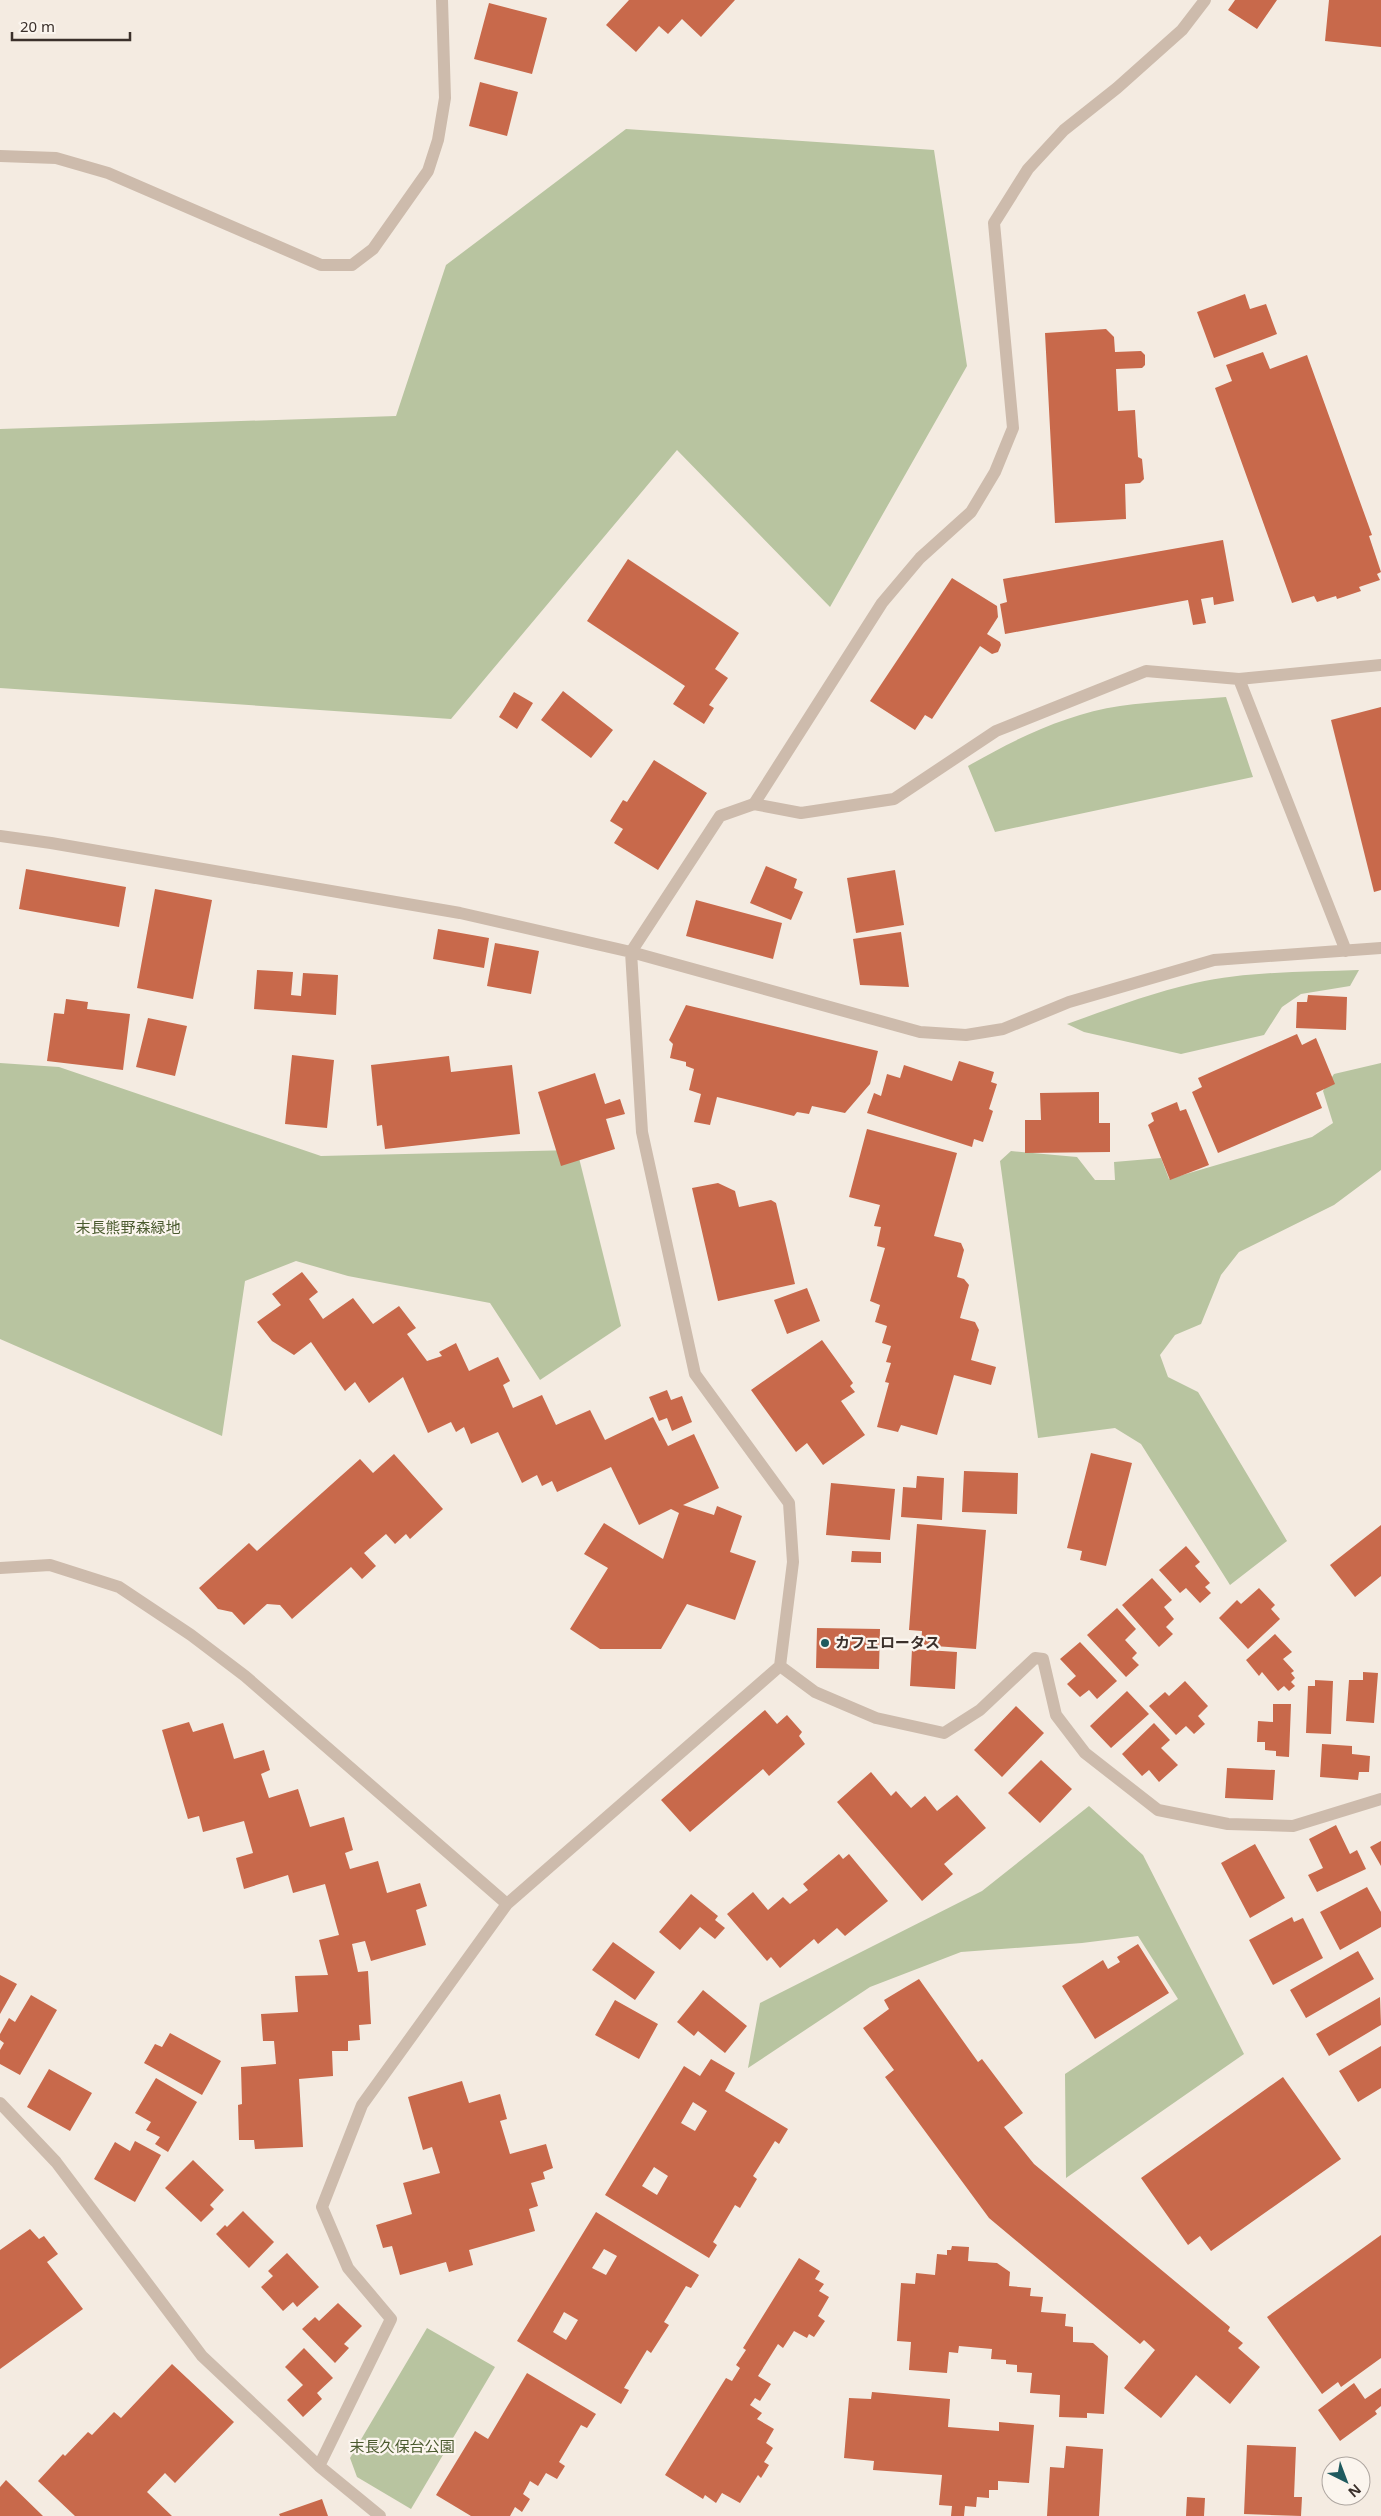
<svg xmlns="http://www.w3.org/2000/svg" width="1381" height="2516" font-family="'Noto Sans','Noto Sans JP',sans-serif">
  <rect width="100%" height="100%" fill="#f4ebe1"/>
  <path fill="#b8c4a0" d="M626 129 934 150 967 366 830 607 677 450 451 719 0 688V429L396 416 446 265Z
    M1226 697 1253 777 995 832 968 766C1015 739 1066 714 1120 706 1155 701 1191 700 1226 697Z
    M1359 970 1350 986 1301 994 1282 1007 1264 1035 1181 1054 1084 1032 1067 1024C1109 1009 1151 993 1195 983 1248 971 1305 972 1359 970Z
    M0 1063 59 1067 321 1156 577 1150 621 1326 540 1380 490 1303 348 1276 296 1261 245 1281 222 1436 0 1339Z
    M1381 1063V1170L1334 1205 1239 1252 1221 1275 1201 1324 1175 1335 1160 1355 1168 1377 1198 1392 1287 1541 1230 1585 1141 1444 1115 1428 1038 1438 1000 1161 1011 1151 1077 1157 1095 1180H1115L1114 1162 1161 1158 1169 1179 1312 1137 1333 1123 1323 1091 1334 1074Z
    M1089 1806 1143 1855 1244 2054 1066 2178 1065 2074 1178 1999 1138 1936 1082 1943 961 1952 870 1987 748 2068 760 2003 982 1891Z
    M427 2328 495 2367 411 2509 357 2477 350 2458Z"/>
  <path fill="#c8694b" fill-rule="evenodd" d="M629 0H735L701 37 682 19 668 34 659 26 636 52 606 25Z
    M1235 0H1277L1257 29 1228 10Z
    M1329 0H1381V47L1325 41Z
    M489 3 547 18 532 74 474 59Z
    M480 82 518 92 507 136 469 126Z
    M1245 294 1250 309 1266 304 1277 334 1214 358 1197 312Z
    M1106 329 1114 337 1115 352 1141 351 1145 355V365L1142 368 1116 369 1118 411 1135 410 1138 457 1142 459 1144 479 1140 483 1125 484 1126 519 1055 523 1045 333Z
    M1263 352 1270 369 1307 355 1372 535 1369 536 1381 572 1377 574 1380 580 1359 587 1361 591 1337 599 1336 596 1317 602 1314 596 1292 603 1215 388 1232 381 1226 365Z
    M1223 540 1234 601 1214 605 1213 597 1201 599 1206 623 1193 625 1188 600 1005 634 1000 604 1007 602 1003 579Z
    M628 559 739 633 715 669 728 678 709 705 714 708 704 724 673 704 685 686 587 621Z
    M952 578 997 606 998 617 987 634 1000 642 1001 645 998 652 992 654 980 646 932 719 925 715 915 730 870 701Z
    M563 691 613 730 591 758 541 720Z
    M514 692 533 703 517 729 499 717Z
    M1381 707V890L1374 892 1331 720Z
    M654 760 707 793 658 870 614 843 623 829 610 821 623 800 627 802Z
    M766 866 797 879 794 888 803 892 791 920 750 903Z
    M26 869 126 887 119 927 19 909Z
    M895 870 904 925 856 933 847 878Z
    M155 889 212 900 193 999 137 988Z
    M696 900 782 923 773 959 686 936Z
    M438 929 489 938 484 968 433 959Z
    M901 932 909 987 860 985 853 939Z
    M495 943 539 951 531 994 487 986Z
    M257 970 293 972 291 995 301 996 303 973 338 975 336 1015 254 1009Z
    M1308 995 1347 997 1346 1030 1296 1028 1297 1002H1307Z
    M66 999 88 1002 87 1009 130 1014 123 1070 47 1061 54 1013 64 1014Z
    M686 1005 878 1051 870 1084 845 1113 812 1106 809 1114 797 1112 794 1116 717 1097 710 1125 694 1122 701 1094 689 1090 694 1069 686 1066V1062L670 1058 673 1044 669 1040Z
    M148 1018 187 1026 175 1076 136 1067Z
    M1297 1034 1302 1045 1316 1038 1335 1084 1316 1093 1322 1108 1218 1153 1192 1092 1202 1087 1198 1078Z
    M292 1055 334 1060 327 1128 285 1124Z
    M449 1056 451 1072 512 1065 520 1134 385 1149 382 1125 377 1126 371 1065Z
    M959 1061 994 1072 991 1082 997 1084 989 1109 993 1111 983 1142 974 1139 972 1147 867 1113 874 1093 881 1096 887 1074 900 1078 904 1065 952 1081Z
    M595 1073 605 1104 620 1099 625 1114 606 1119 615 1149 561 1166 538 1092Z
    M1099 1092V1123H1110V1152L1025 1153V1120H1041L1040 1093Z
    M1177 1102 1180 1111 1186 1109 1209 1165 1170 1180 1148 1125 1154 1121 1151 1113Z
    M867 1129 957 1153 934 1236 961 1243 964 1250 957 1277 964 1279 969 1285 960 1318 975 1322 979 1330 971 1360 996 1367 991 1385 954 1375 937 1435 901 1425 898 1432 877 1427 889 1383 885 1382 891 1363 886 1362 891 1346 882 1343 887 1326 875 1322 880 1305 870 1301 885 1248 877 1246 881 1227 874 1226 880 1205 849 1197Z
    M718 1183 735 1191 739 1207 771 1200 776 1203 795 1284 718 1301 692 1188Z
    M302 1272 318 1292 309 1299 323 1319 353 1298 373 1324 399 1306 416 1328 407 1334 427 1361 442 1356 439 1352 456 1343 469 1371 498 1357 510 1381 503 1385 513 1408 542 1395 556 1425 590 1410 605 1440 653 1417 668 1446 694 1434 719 1488 683 1505 714 1515 717 1506 742 1516 730 1552 756 1561 735 1620 687 1604 661 1649H600L570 1629 608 1568 584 1554 604 1523 663 1559 679 1513 671 1509 639 1525 611 1467 557 1492 552 1481 542 1486 537 1475 522 1483 498 1432 471 1444 464 1427 456 1432 451 1422 428 1433 403 1377 369 1403 355 1382 345 1391 311 1342 294 1355 272 1341 257 1322 281 1305 272 1294Z
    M807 1288 820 1321 787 1334 774 1300Z
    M822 1340 853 1383 850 1386 855 1392 841 1401 865 1435 823 1465 807 1443 796 1452 751 1390Z
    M667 1390 671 1400 682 1396 692 1422 672 1431 667 1418 659 1421 649 1397Z
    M1091 1453 1132 1463 1106 1566 1080 1560 1082 1551 1067 1548Z
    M394 1454 443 1509 410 1539 406 1534 395 1544 386 1534 364 1553 376 1566 362 1579 351 1567 292 1619 280 1605 267 1604 244 1625 232 1612 218 1609 199 1588 249 1543 257 1551 360 1459 373 1473Z
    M964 1471 1018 1473 1017 1514 962 1512Z
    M917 1476 944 1478 942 1520 901 1517 903 1487 916 1488Z
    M831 1483 895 1489 890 1540 826 1535Z
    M917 1524 986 1530 976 1649 921 1645 922 1631 909 1630Z
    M1381 1525V1576L1355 1597 1330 1565Z
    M1186 1546 1200 1562 1195 1566 1210 1583 1205 1587 1211 1593 1200 1603 1186 1588 1180 1593 1159 1570Z
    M852 1551 881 1552V1563L851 1562Z
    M1152 1578 1172 1600 1164 1607 1174 1619 1166 1627 1173 1634 1159 1647 1122 1605Z
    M1259 1588 1275 1605 1271 1609 1280 1619 1248 1649 1219 1618 1237 1600 1241 1604Z
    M1117 1608 1136 1629 1125 1640 1137 1653 1132 1658 1139 1665 1126 1677 1087 1635Z
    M817 1628 880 1629 879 1669 816 1668Z
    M1275 1634 1292 1652 1283 1659 1294 1671 1291 1673 1295 1678 1291 1682 1295 1686 1289 1691 1284 1686 1278 1691 1262 1672 1259 1676 1246 1660Z
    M1080 1642 1117 1681 1097 1699 1089 1690 1080 1697 1067 1684 1076 1676 1060 1659Z
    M912 1649 957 1652 955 1689 910 1686Z
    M1363 1672 1378 1673 1374 1723 1346 1721 1349 1680H1363Z
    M1315 1680 1333 1681 1331 1734 1306 1733 1308 1686H1315Z
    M1185 1681 1208 1706 1198 1716 1205 1724 1194 1734 1186 1726 1176 1735 1149 1706 1165 1692 1169 1696Z
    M1127 1691 1149 1714 1111 1748 1090 1726Z
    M1273 1704H1291L1289 1757 1276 1756V1751L1265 1750V1742H1257L1258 1721 1273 1722Z
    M1016 1706 1044 1733 1002 1777 974 1750Z
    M765 1710 777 1724 787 1715 802 1732 799 1736 805 1744 769 1776 763 1769 690 1832 661 1800Z
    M189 1722 193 1732 223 1723 234 1759 264 1750 270 1770 261 1774 269 1798 298 1789 310 1827 344 1817 353 1850 345 1853 350 1869 378 1861 387 1893 420 1883 427 1906 416 1910 426 1945 371 1961 365 1941 352 1944 358 1972 368 1971 371 2024 359 2025 360 2040 348 2041V2051H332L333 2076 299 2079 303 2147 255 2149 254 2140H239L238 2105 242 2104 241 2067 276 2064 274 2041H263L261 2014 298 2012 295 1976 328 1975 319 1940 339 1935 325 1884 293 1893 288 1875 244 1889 236 1858 253 1853 244 1821 203 1832 199 1816 188 1819 162 1730Z
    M1154 1723 1170 1740 1161 1748 1178 1765 1159 1782 1149 1770 1142 1776 1122 1754Z
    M1322 1744 1352 1746V1754L1370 1756 1369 1772H1359L1358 1780 1320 1777Z
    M1041 1760 1072 1789 1040 1823 1008 1793Z
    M1227 1768 1275 1770 1273 1800 1225 1798Z
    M871 1772 891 1796 896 1791 911 1808 925 1796 937 1811 957 1795 986 1828 944 1864 953 1874 922 1901 837 1802Z
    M1336 1825 1350 1854 1357 1850 1366 1869 1317 1892 1308 1875 1323 1868 1309 1839Z
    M1381 1841V1866L1370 1847Z
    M1255 1844 1285 1898 1250 1918 1221 1863Z
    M839 1854 843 1859 849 1854 888 1901 845 1936 837 1928 818 1944 814 1939 780 1968 771 1957 767 1961 727 1914 753 1892 768 1910 783 1897 790 1904 808 1890 803 1884Z
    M1367 1887 1381 1912V1927L1340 1950 1320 1912Z
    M691 1894 718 1916 715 1920 725 1928 715 1939 700 1927 680 1950 659 1932Z
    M1292 1917 1294 1922 1303 1918 1323 1958 1273 1985 1249 1940Z
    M613 1942 655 1972 635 2000 592 1970Z
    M1138 1944 1169 1993 1095 2039 1062 1986 1103 1960 1108 1969 1120 1962 1117 1957Z
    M1358 1951 1374 1979 1306 2018 1290 1990Z
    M0 1975 17 1984 0 2014Z
    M919 1979 978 2062 982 2059 1023 2113 1004 2127 1034 2164 1230 2327 1228 2331 1243 2343 1238 2348 1260 2367 1230 2404 1196 2375 1161 2418 1124 2388 1155 2350 1144 2340 1140 2344 989 2218 885 2077 894 2070 863 2028 889 2009 884 2000Z
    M703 1990 747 2026 725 2053 698 2031 694 2036 677 2022Z
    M31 1995 57 2010 20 2075 0 2064V2050L4 2043 0 2040V2034L9 2018 15 2022Z
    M1380 1997 1381 2025 1329 2056 1316 2034Z
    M615 2000 658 2024 639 2059 595 2035Z
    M170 2033 221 2061 202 2095 144 2063 155 2044 162 2047Z
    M1381 2046V2088L1358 2102 1339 2071Z
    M711 2059 735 2073 725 2091 788 2129 779 2144 775 2141 753 2176 757 2179 740 2208 735 2205 713 2242 717 2245 709 2258 605 2195 684 2066 700 2076ZM693 2102 707 2111 695 2131 681 2123ZM654 2167 668 2176 657 2195 642 2186Z
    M49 2069 92 2093 70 2131 27 2107Z
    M1283 2077 1341 2159 1211 2251 1200 2236 1188 2245 1141 2178Z
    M156 2078 197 2102 168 2152 155 2144 160 2137 146 2130 151 2122 135 2113Z
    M462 2081 469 2103 500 2094 507 2119 500 2121 510 2154 546 2144 553 2168 543 2172 545 2179 531 2183 538 2206 529 2209 535 2231 469 2250 473 2265 449 2272 446 2262 400 2275 392 2246 383 2248 376 2225 412 2214 403 2183 440 2173 432 2147 423 2150 408 2097Z
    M135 2141 161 2155 135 2202 94 2179 115 2142 130 2151Z
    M193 2160 224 2190 210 2205 214 2209 201 2222 165 2188Z
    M243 2211 274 2242 249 2268 216 2234 225 2225 227 2227Z
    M596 2212 699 2275 691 2288 686 2286 664 2322 669 2325 651 2353 647 2350 624 2388 629 2390 621 2404 517 2341ZM604 2249 617 2256 606 2275 592 2268ZM564 2312 578 2320 566 2340 553 2332Z
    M30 2229 39 2239 44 2236 58 2254 47 2262 83 2309 0 2369V2250Z
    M1381 2235V2358L1341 2387 1338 2382 1322 2394 1267 2317Z
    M952 2246 969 2247 968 2261 997 2263 1010 2272 1009 2286 1031 2288 1030 2296 1043 2297 1041 2312 1066 2314 1065 2326 1073 2327V2342L1093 2343 1108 2356 1104 2414 1087 2413V2418L1059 2417 1060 2395 1030 2393 1032 2373 1017 2372V2365L1006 2364V2360L991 2359 992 2349 959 2346 958 2353 949 2352 947 2373 909 2370 911 2342 897 2341 901 2283 915 2284 916 2273 935 2275 937 2254 947 2255V2250H951Z
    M287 2253 319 2287 297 2307 293 2302 283 2311 261 2287 273 2276 268 2271Z
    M799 2258 820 2271 815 2279 824 2284 819 2291 829 2297 818 2316 825 2321 814 2337 809 2334 807 2338 794 2331 783 2348 778 2344 758 2376 771 2384 760 2401 755 2398 750 2405 762 2413 757 2419 774 2429 766 2443 773 2448 764 2462 769 2465 761 2478 758 2475 740 2503 722 2493 716 2503 705 2495 703 2499 665 2475 726 2378 732 2381 740 2368 736 2365 746 2350 743 2348Z
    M338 2303 362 2326 344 2344 349 2348 335 2363 302 2329 315 2317 319 2321Z
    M304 2348 333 2378 317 2393 322 2399 303 2417 287 2400 303 2385 285 2367Z
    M172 2364 234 2422 175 2483 165 2473 147 2492 172 2516H75L38 2481 63 2454 65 2456 88 2432 92 2435 114 2412 121 2418Z
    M527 2373 596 2414 587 2428 581 2425 559 2462 565 2466 557 2479 546 2473 538 2486 530 2481 523 2494 530 2499 522 2512 515 2507 510 2516H471L436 2495 475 2431 488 2439Z
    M1354 2383 1365 2399 1381 2388V2406L1375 2411 1377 2414 1340 2441 1318 2410Z
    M872 2392 950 2399 948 2427 999 2431V2422L1034 2425 1029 2483 998 2481V2490H989V2498L977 2497 976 2507 965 2506 964 2516H951L952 2506 939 2505 942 2475 873 2470 874 2461 844 2458 849 2398 871 2399Z
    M1247 2445 1296 2447 1294 2497H1302L1301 2516 1244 2514Z
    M1066 2446 1103 2449 1099 2516H1047L1050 2467 1064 2468Z
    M6 2480 43 2516H0V2487Z
    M1187 2497 1205 2498 1204 2516H1186Z
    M322 2499 328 2516H280L279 2514Z"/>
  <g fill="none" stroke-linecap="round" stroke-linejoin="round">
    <path stroke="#cdbbac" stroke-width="12" d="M631 952 720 816 754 804"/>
    <path stroke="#cdbbac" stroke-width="12" d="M1205 0 1182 30 1117 88 1064 130 1028 169 994 223 1013 428 995 472 971 512 920 558 882 603 754 804 801 813 894 799 996 731 1146 671 1239 679 1381 665
      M0 156 56 158 108 173 321 265H352L373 249 428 171 438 140 445 98 442 0
      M1239 679 1346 951
      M0 836 51 843 460 913 631 952 920 1032 966 1035 1003 1029 1069 1002 1214 960 1381 948
      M0 1568 50 1565 119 1587 191 1635 245 1676 507 1904
      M780 1666 815 1692 876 1718 944 1733 980 1710 1035 1658 1043 1659 1056 1715 1085 1753 1158 1810 1228 1824 1293 1826 1381 1799
      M0 2103 56 2162 202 2356 319 2466 380 2516
      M319 2466 391 2319 348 2268 322 2207 362 2105 507 1904 780 1666 793 1562 789 1503 695 1374 642 1132 631 952"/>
  </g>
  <circle fill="#1f5a5e" stroke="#fbf5ee" stroke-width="2" cx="825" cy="1643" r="5"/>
  <g text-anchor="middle" stroke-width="4.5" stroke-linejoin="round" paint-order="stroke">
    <g font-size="15" fill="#4a5a2e" stroke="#fbf5ee">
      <text x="128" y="1233">末長熊野森緑地</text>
      <text x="402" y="2452">末長久保台公園</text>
    </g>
    <g font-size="15" font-weight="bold" fill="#3b302b" stroke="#fbf5ee" text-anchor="start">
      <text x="835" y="1648">カフェロータス</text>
    </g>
  </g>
  <g transform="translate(1346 2481) rotate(138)"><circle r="24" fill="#fbf5ee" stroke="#aea6a0"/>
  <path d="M0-4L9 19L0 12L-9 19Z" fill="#1f5a5e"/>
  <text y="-8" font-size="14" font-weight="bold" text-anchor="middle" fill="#3b302b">N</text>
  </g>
  <path d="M12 32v8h118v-8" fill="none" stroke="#3b302b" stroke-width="2.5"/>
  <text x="20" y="32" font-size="15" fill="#3b302b" stroke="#fbf5ee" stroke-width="4" paint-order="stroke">20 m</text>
</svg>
